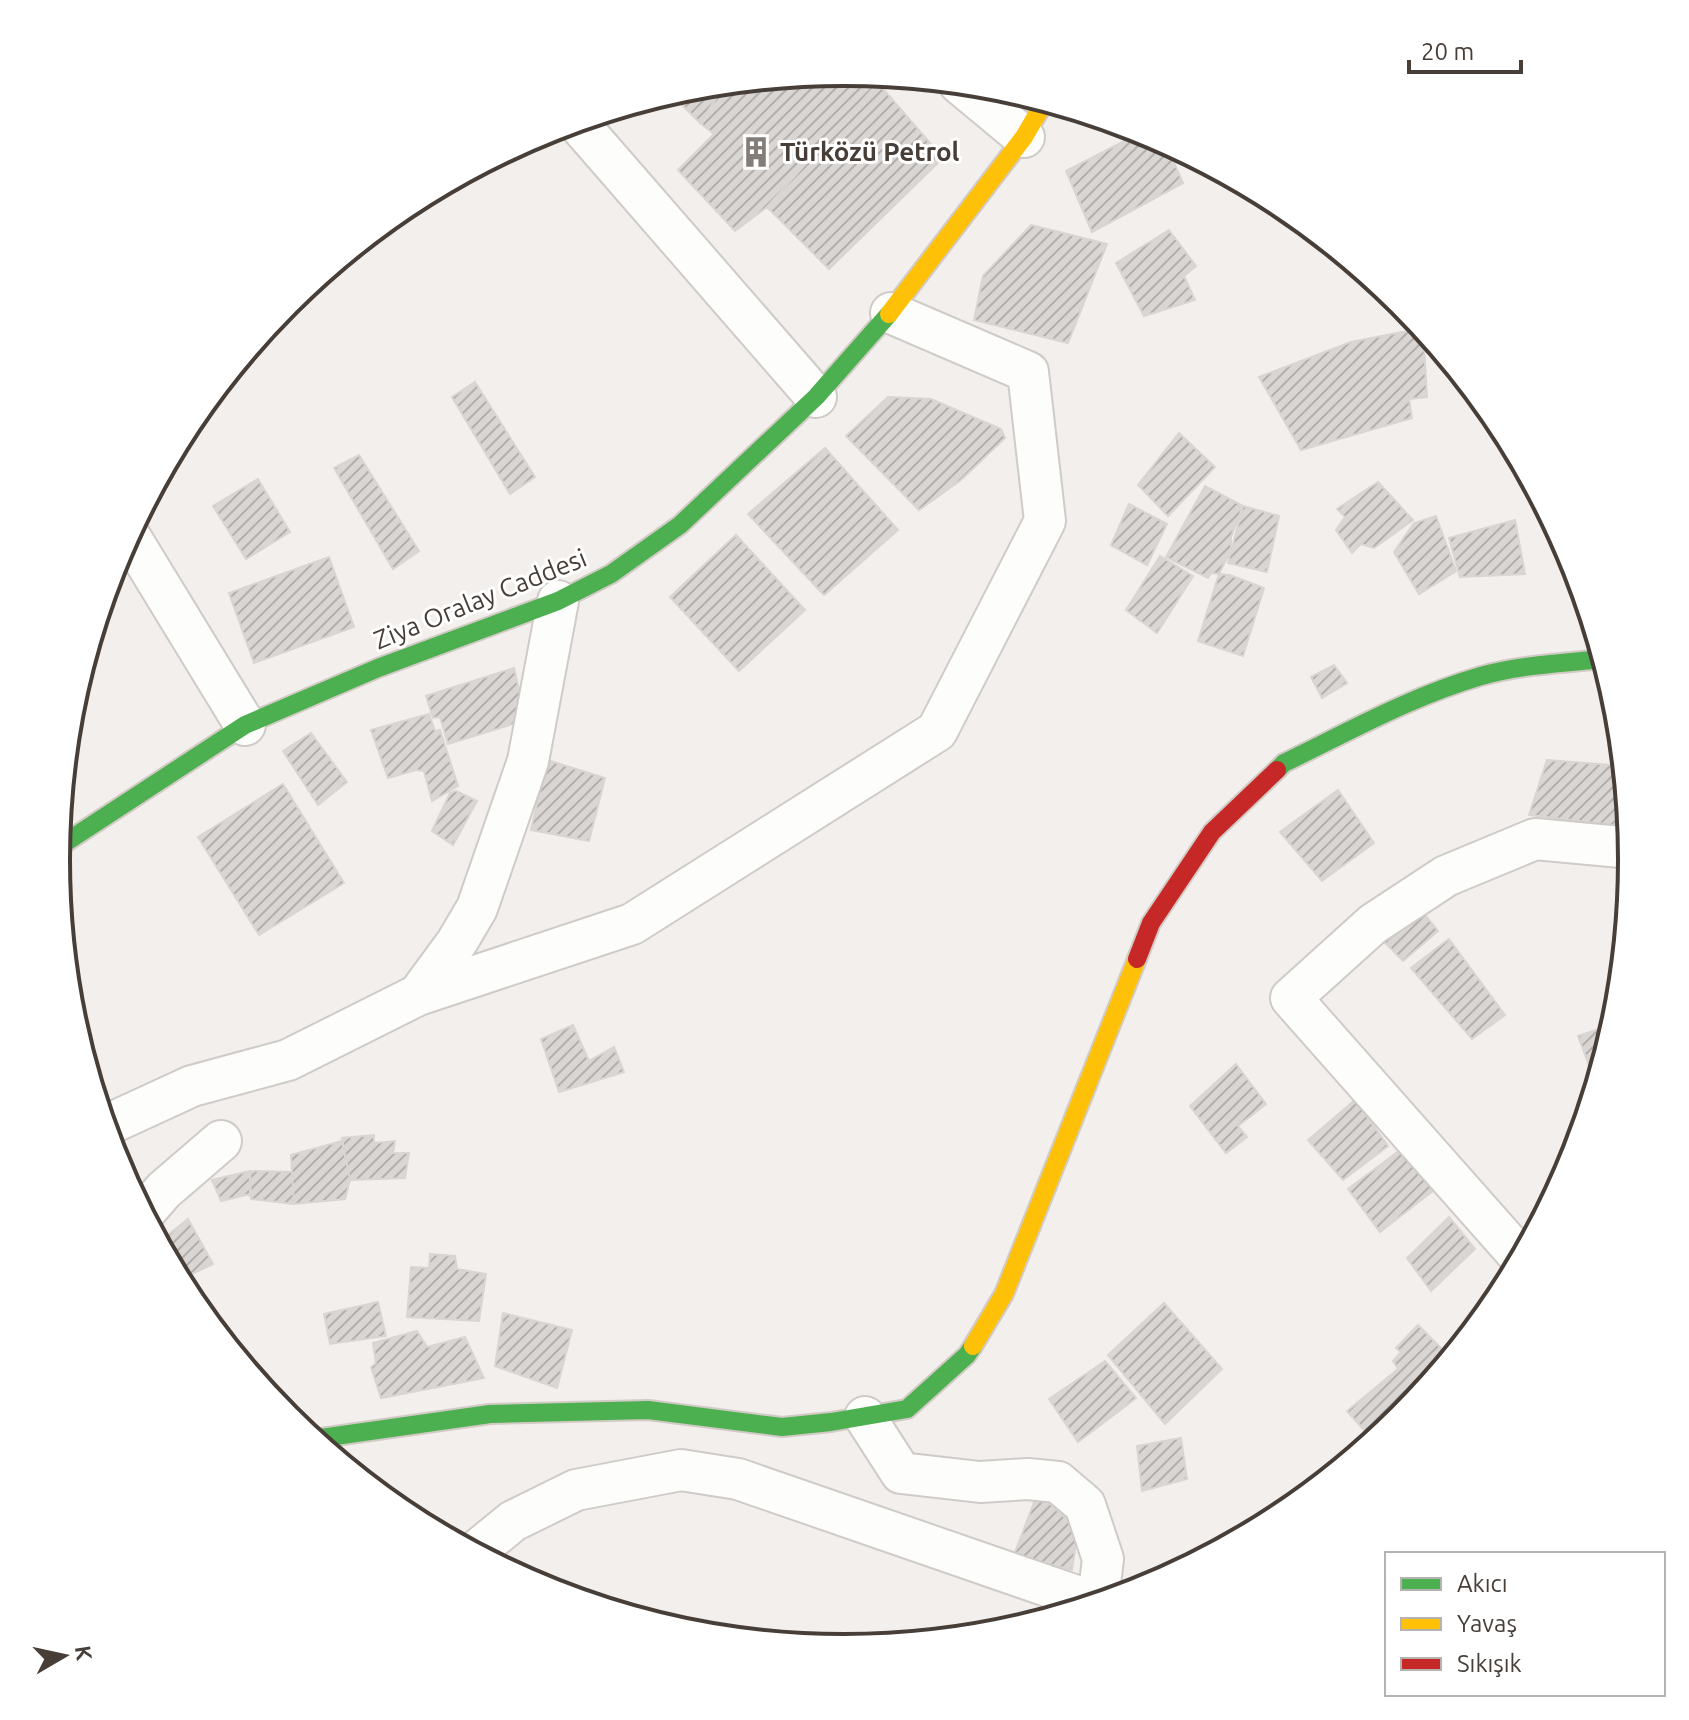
<svg xmlns="http://www.w3.org/2000/svg" width="1689" height="1720" font-family="Ubuntu,sans-serif">
  <defs>
    <pattern id="building-hatch" width="6" height="6" patternUnits="userSpaceOnUse" patternTransform="scale(2)"><rect width="6" height="6" fill="#dad6d3"/><path d="M-1 1l2-2M0 6l6-6M5 7l2-2" fill="none" stroke="#b3afac"/></pattern>
  </defs>
  <rect width="100%" height="100%" fill="#f2efec"/>
  <path fill="url(#building-hatch)" stroke="#dad5d2" stroke-width="2" d="M845 72 866 74 878 83 767 207 735 231 678 170 714 134 700 123 726 83Z
    M726 83 700 123 670 93 691 87Z
    M878 83 943 158 829 269 767 207Z
    M1144 131 1165 142 1183 183 1092 232 1066 171Z
    M1031 225 1107 244 1068 343 974 320 983 276Z
    M1169 230 1196 266 1184 276 1195 300 1144 316 1116 263Z
    M1423 328 1427 397 1409 399 1412 418 1301 450 1259 377 1351 342Z
    M475 382 535 477 510 494 452 397Z
    M888 397 931 399 1001 429 1005 438 961 480 919 510 846 436Z
    M1179 433 1215 467 1168 516 1138 485Z
    M825 448 898 530 824 595 748 514Z
    M359 455 419 551 393 569 334 468Z
    M258 479 290 532 246 559 213 506Z
    M1378 482 1413 520 1374 548 1361 544 1352 553 1336 530 1345 517 1337 509Z
    M1205 486 1243 506 1231 537V550L1219 574 1211 573 1208 578 1166 557Z
    M1129 504 1167 524 1147 565 1111 545Z
    M1243 506 1279 516 1267 572 1228 563Z
    M1436 516 1456 571 1419 594 1394 552 1414 523Z
    M1515 520 1525 574 1460 577 1449 538Z
    M736 535 805 610 739 671 670 597Z
    M1160 556 1193 576 1157 633 1126 610Z
    M329 557 354 627 254 663 229 593Z
    M1219 574 1230 575 1264 588 1243 656 1198 641Z
    M1334 665 1347 683 1322 698 1311 677Z
    M514 668 526 720 448 744 440 717 433 718 426 696Z
    M429 714 435 731 440 730 458 786 432 801 424 771 416 770 388 778 371 730Z
    M311 733 347 782 318 805 283 751Z
    M547 760 605 778 589 841 531 830Z
    M1547 760 1624 766 1630 827 1529 815Z
    M283 784 344 883 259 935 198 837Z
    M1338 790 1374 843 1322 881 1280 832Z
    M456 791 477 801 453 845 432 831 450 793Z
    M1418 906 1438 931 1403 961 1377 935Z
    M1449 939 1505 1015 1472 1039 1411 968Z
    M1615 1024 1596 1084 1578 1036Z
    M573 1025 589 1061 614 1047 624 1072 559 1092 541 1039Z
    M1236 1064 1266 1104 1238 1126 1247 1137 1226 1153 1190 1106Z
    M1355 1100 1388 1146 1343 1180 1308 1140Z
    M374 1135V1143L395 1141 393 1153H409L405 1178 350 1180 342 1138Z
    M342 1141 350 1180 345 1199 294 1204 291 1155Z
    M1403 1148 1434 1190 1380 1232 1348 1189Z
    M250 1171 292 1172 294 1204 251 1199Z
    M250 1171V1194L221 1201 212 1180Z
    M1449 1217 1475 1249 1431 1291 1407 1258Z
    M188 1219 213 1264 179 1280 159 1242Z
    M430 1254 455 1256 457 1269 486 1274 479 1321 407 1317 411 1267 429 1268Z
    M378 1302 386 1336 330 1344 324 1314Z
    M1164 1303 1222 1369 1165 1424 1108 1355Z
    M503 1313 572 1330 557 1388 495 1366Z
    M1418 1325 1451 1358 1402 1418 1374 1441 1347 1411 1398 1369 1393 1361 1401 1352 1396 1348Z
    M417 1331 427 1347 465 1337 484 1378 381 1398 371 1367 376 1363 373 1343Z
    M1105 1361 1136 1398 1078 1442 1049 1399Z
    M1181 1438 1187 1479 1142 1491 1137 1446Z
    M1038 1492 1078 1530 1072 1570 1014 1555Z"/>
  <g fill="none" stroke-linecap="round" stroke-linejoin="round">
    <defs>
      <path id="street" d="M959 83 1024 137
        M576 121 816 397
        M129 535 245 725
        M418 995 457 942 477 908 528 761 558 601
        M105 1126 192 1086 288 1060 418 995 632 924 937 731 1045 521 1028 372 891 313
        M144 1213 164 1190 221 1141
        M1521 1258 1291 998 1373 924 1446 876 1535 839 1632 848
        M865 1417 901 1473 980 1482 1028 1479 1058 1482 1085 1505 1103 1559 1098 1600
        M475 1552 513 1521 576 1490 681 1470 738 1479 1082 1598 1104 1601"/>
      <path id="fast" d="M1277 770 1284 763C1348 732 1412 696 1481 676 1520 665 1563 663 1603 659
        M57 848 245 725 378 668 558 601 611 574 680 525 816 397 889 314
        M314 1439 490 1414 648 1410 782 1427 831 1422 907 1409 967 1355 973 1346"/>
      <path id="slow" d="M889 314 1024 137 1045 101
        M973 1346 1004 1294 1137 959"/>
      <path id="jam" d="M1137 959 1151 923 1212 832 1277 770"/>
    </defs>
    <use href="#street" stroke="#cecbc8" stroke-width="44"/>
    <use href="#fast" stroke="#d2cbc5" stroke-width="22"/>
    <use href="#slow" stroke="#d2cbc5" stroke-width="22"/>
    <use href="#jam" stroke="#d2cbc5" stroke-width="22"/>
    <use href="#street" stroke="#fdfdfc" stroke-width="40"/>
    <use href="#fast" stroke="#4caf50" stroke-width="18"/>
    <use href="#slow" stroke="#ffc107" stroke-width="18"/>
    <use href="#jam" stroke="#c62828" stroke-width="18"/>
  </g>
  <defs>
    <symbol id="building-bare" viewBox="-9 -9 18 18"><path d="M-4-6H4V6H1V3H-1V6H-4ZM-2.5-4.3h1.7v1.8h-1.7ZM.8-4.3h1.7v1.8H.8ZM-2.5-1h1.7V.8h-1.7ZM.8-1h1.7V.8H.8Z" fill="#847c77" stroke="#fff" stroke-width="2.5" paint-order="stroke"/></symbol>
  </defs>
  <g fill-rule="evenodd">
    <use href="#building-bare" x="734" y="130" width="44" height="44"/>
  </g>
  <g text-anchor="middle" stroke-width="6" stroke-linejoin="round" paint-order="stroke">
    <g font-size="26" font-weight="bold" fill="#483e38" stroke="#fff" text-anchor="start">
      <text x="780" y="161">Türközü Petrol</text>
    </g>
    <g font-size="26" fill="#483e38" stroke="#fff">
      <text transform="translate(480 599) rotate(-22)" y="9">Ziya Oralay Caddesi</text>
    </g>
  </g>
  <path d="M0 0H1689V1720H0ZM70 860a774 774 0 1 1 1548 0a774 774 0 1 1-1548 0Z" fill="#fff" fill-rule="evenodd"/>
  <path fill="none" stroke="#483e38" stroke-width="4" d="M70 860a774 774 0 1 1 1548 0a774 774 0 1 1-1548 0Z"/>
  <rect x="1385" y="1552" width="280" height="144" fill="#ffffff" stroke="#b6b2af" stroke-width="2"/>
  <rect x="1401" y="1578" width="40" height="12" fill="#4caf50" stroke="#b6b2af" stroke-width="2"/>
  <text x="1457" y="1592" font-size="24" fill="#483e38">Akıcı</text>
  <rect x="1401" y="1618" width="40" height="12" fill="#ffc107" stroke="#b6b2af" stroke-width="2"/>
  <text x="1457" y="1632" font-size="24" fill="#483e38">Yavaş</text>
  <rect x="1401" y="1658" width="40" height="12" fill="#c62828" stroke="#b6b2af" stroke-width="2"/>
  <text x="1457" y="1672" font-size="24" fill="#483e38">Sıkışık</text>
  <g transform="translate(64 1656) rotate(81)" stroke="#ffffff" stroke-width="6" paint-order="stroke">
  <path d="M0-6L14 30L0 20L-14 30Z" fill="#483e38"/>
  <text y="-12" font-size="22" font-weight="bold" text-anchor="middle" fill="#483e38">K</text>
  </g>
  <path d="M1409 60v12h112v-12" fill="none" stroke="#483e38" stroke-width="4"/>
  <text x="1421" y="60" font-size="24" fill="#483e38" stroke="#ffffff" stroke-width="6" paint-order="stroke">20 m</text>
</svg>
